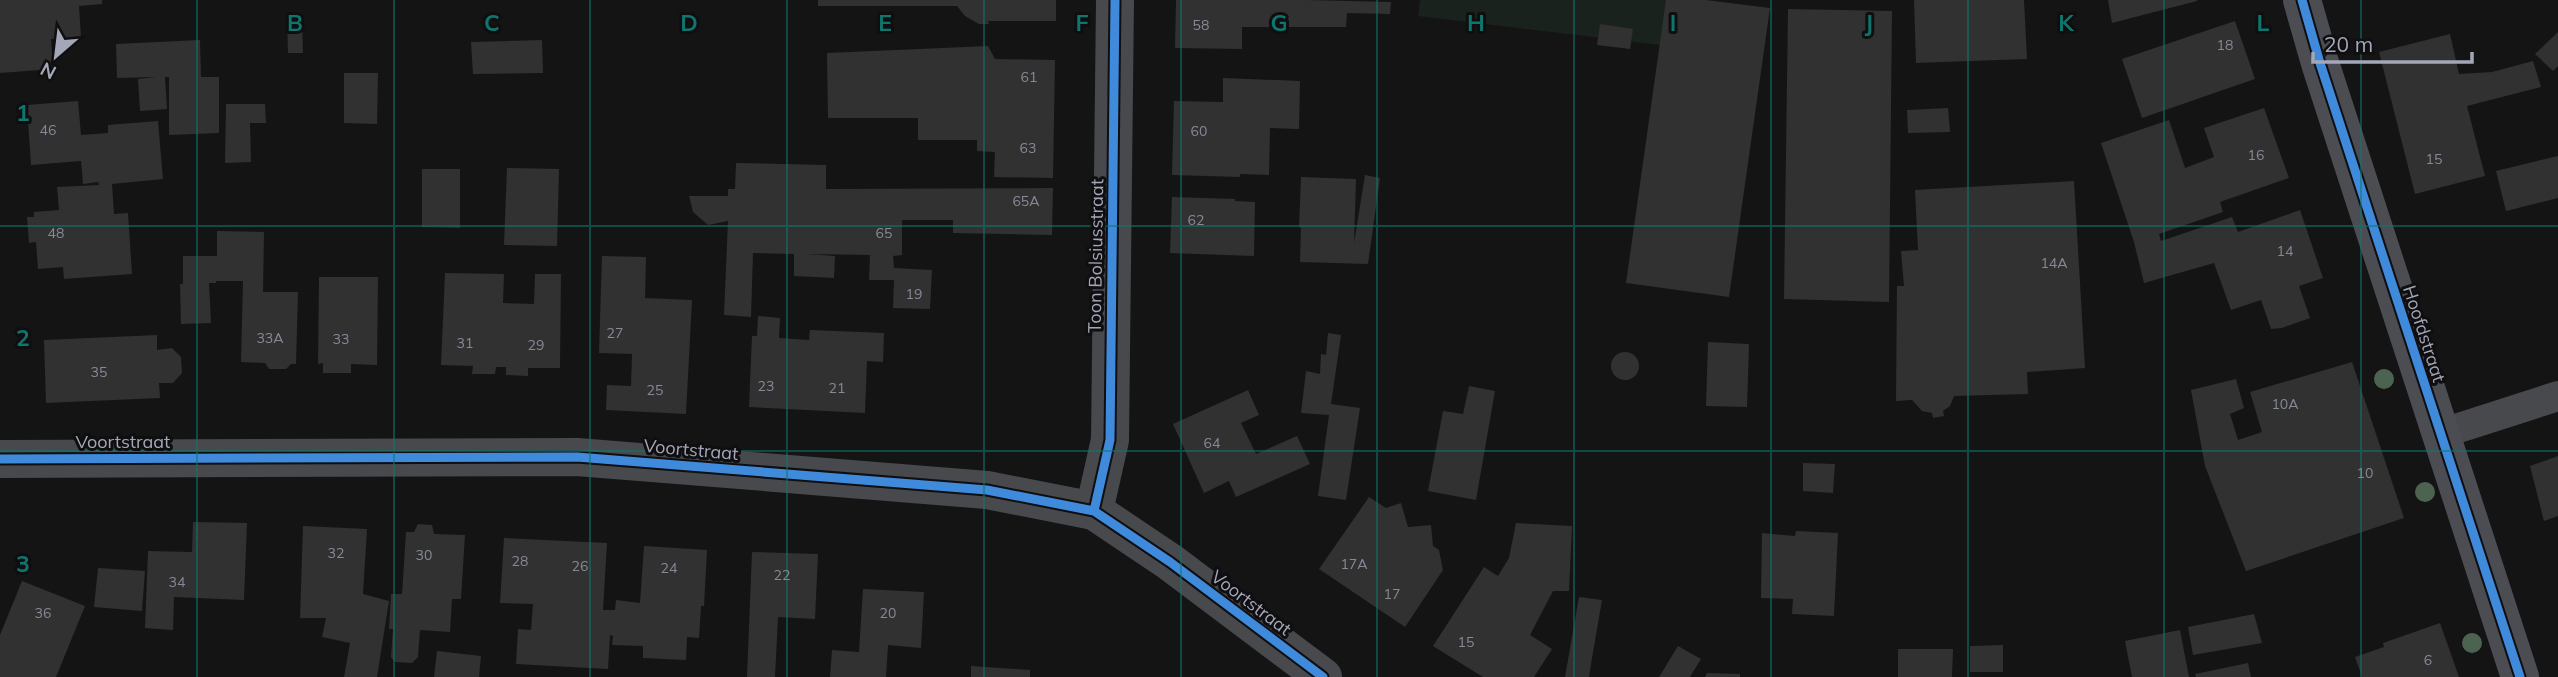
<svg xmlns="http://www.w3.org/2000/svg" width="2558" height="677" font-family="Mulish,sans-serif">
  <rect width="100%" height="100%" fill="#141414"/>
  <path fill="#1a221d" d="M1420 0H1675L1669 46 1418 16Z"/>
  <path fill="#313132" d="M0 0H102V4L79 6 81 37 51 39 53 69 0 73Z
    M818 0H1056V21H988L989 24H979L965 16 957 6H818Z
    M1176 0H1307L1391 2 1390 14 1347 13 1346 27H1242V49L1175 48Z
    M1666 0H1706L1770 8 1729 297 1626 283Z
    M1914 0H2024L2027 59 1916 63Z
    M2108 0H2197V1L2112 23Z
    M1788 9 1892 11 1889 302 1784 299Z
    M287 20H302L303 53H288Z
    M2235 21 2255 79 2142 118 2122 59Z
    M1600 24 1633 29 1630 49 1597 45Z
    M2558 32V66L2553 71 2535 54Z
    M2450 34 2459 74 2492 72 2533 61 2541 87 2467 106 2485 176 2415 194 2379 52Z
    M200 40 201 77H219V133L169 135V77H165L167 109 140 111 138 79 156 77 117 78 116 44Z
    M542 40 543 73 473 74 471 42Z
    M988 46 995 59 1055 60 1053 178 994 177 995 152 977 151V140H918V118H828L827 53Z
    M344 73H378L377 124 344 123Z
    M1223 78 1300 81 1299 129 1270 128 1269 175 1240 174V177L1172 175 1174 101 1223 102Z
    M78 101 81 135 108 133V125L158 121 163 179 112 184 114 214 128 213 132 274 64 279 63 267 38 269 36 242 29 243 27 217H34V212L59 210 57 187 99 185 98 182 83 184 81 161 31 165 27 105Z
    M226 104H265L266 123H250L251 162 225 163Z
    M1948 108 1950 132 1908 133 1907 110Z
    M2264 108 2289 178 2220 202 2223 212 2159 234 2161 241 2232 217 2238 232 2300 210 2323 278 2299 286 2310 318 2282 328 2271 329 2261 300 2231 310 2214 263 2144 283 2134 242 2101 143 2169 120 2185 168 2214 157 2204 128Z
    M2558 156V198L2506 211 2496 171Z
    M736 163 826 165V189L1053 188 1052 235 953 233V220H902V255L893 256 894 268 932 270 930 309 893 308 894 280H869L870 255 807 254 835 256 834 278 794 276V254L753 253 751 317 724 315 728 221 708 225 693 212 689 196H728V189H735Z
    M507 168 559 169 557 246 504 245Z
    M422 169H460V228L422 227Z
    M1365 175 1380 178 1368 264 1300 262 1301 228 1299 227 1301 177 1356 179 1354 243Z
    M2074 181 2085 368 2027 372 2028 394 1954 396 1950 406 1943 411 1944 416 1933 418 1932 413 1922 411 1912 400 1896 401 1897 286H1904L1901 251 1918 250 1915 190Z
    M1172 197 1235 199V201L1255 202 1254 256 1170 253Z
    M217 231 264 232 263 292H298L296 364H291L286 369H269L265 363 241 362 243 281H216V283H209L211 323 181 324 180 284H183V256H217Z
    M602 256 646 257 645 298 692 300 686 414 606 410 607 385 631 386 632 354 599 353Z
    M445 273 504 274 503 303 534 304 535 274H561L560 368H528V376L506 375V367H496L495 374H472L473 366 441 365Z
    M319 277H378L377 365 351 364V373H323V363L318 364Z
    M758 316 780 318 779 338 809 340 810 330 884 333 883 362 867 361 865 413 749 407 752 336H757Z
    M1328 333 1341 335 1331 404 1360 408 1346 500 1318 496 1329 415 1301 413 1306 371 1320 374 1321 354 1326 355Z
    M157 335V350L172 348 181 357 182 373 173 383H159L160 398 46 403 44 340Z
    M1708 342 1749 344 1747 407 1706 406Z
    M1611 366a14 14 0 1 1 28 0a14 14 0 1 1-28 0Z
    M2352 362 2404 518 2246 571 2205 466 2191 390 2236 379 2244 408 2230 414 2238 440 2262 432 2250 392Z
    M1469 386 1495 391 1476 500 1428 491 1443 411 1463 414Z
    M1248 390 1259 415 1241 423 1256 454 1297 436 1310 464 1236 497 1229 481 1204 493 1173 424Z
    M2558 456V516L2544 521 2530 466Z
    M1803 463 1835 464 1833 493 1803 491Z
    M1369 497 1386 508 1401 503 1408 527 1431 525 1433 546 1439 550 1443 570 1405 627 1319 569Z
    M193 522 247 523 244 600 174 597 173 630 145 628 148 551 192 552Z
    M1516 523 1572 526 1569 591H1553L1530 635 1552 649 1534 677H1483L1433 646 1484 567 1498 576 1509 558Z
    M418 524 432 525 434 534 465 535 461 599H452L450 632 420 630 418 657 412 663 395 662 391 657 393 629H389L391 594H402L406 532H414Z
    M303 526 367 529 363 594 389 601 377 677H344L350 643 322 637 326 618H300Z
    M1796 531 1838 533 1834 616 1792 614 1793 599 1761 598 1762 533 1795 536Z
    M504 538 607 543 603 610H615L616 600 640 603 644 546 707 550 704 606H701L699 638 687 637 686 660 643 658V646L612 645 613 636 610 635 608 669 516 664 518 629 531 630 533 604 500 603Z
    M752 552 818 554 815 619 778 617 775 677H747Z
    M98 568 145 571 142 611 94 607Z
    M22 581 85 606 56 677H0V635Z
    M863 589 924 592 921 648 888 645 886 677H830L832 650 859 652Z
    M1579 597 1602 600 1591 664 1589 677H1565Z
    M2254 614 2262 643 2193 655 2188 627Z
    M2440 623 2459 677H2362L2355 657 2384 647 2383 643Z
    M2180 630 2189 677H2132L2125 641Z
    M2003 645V672H1970V646Z
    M1678 646 1701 659 1690 677H1659Z
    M1898 649H1953L1952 677H1898Z
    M437 651 481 656 479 677H434Z
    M2248 663 2251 677H2196L2195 674Z
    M971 666 1030 670V677H971Z
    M1707 673 1740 674V677H1705Z"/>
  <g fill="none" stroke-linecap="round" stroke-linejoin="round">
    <path stroke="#48494d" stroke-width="30" d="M2440 434 2558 396"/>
    <path stroke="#48494d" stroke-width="38" d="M0 459 577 457 987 490 1094 511 1170 562 1323 677
      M1094 511 1110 440 1115 0"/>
    <path stroke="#4c4d52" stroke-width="38" d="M2302 0 2320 63 2520 677"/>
    <defs>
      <path id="cycleway" d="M2302 0 2320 63 2520 677
        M0 459 577 457 987 490 1094 511 1170 562 1323 677
        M1094 511 1110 440 1115 0"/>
    </defs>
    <use href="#cycleway" stroke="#0f0e10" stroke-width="13"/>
    <use href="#cycleway" stroke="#408adc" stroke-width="9"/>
  </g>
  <g fill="#4c6351">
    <circle cx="2384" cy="379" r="10"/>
    <circle cx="2425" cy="492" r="10"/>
    <circle cx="2472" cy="643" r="10"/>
  </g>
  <path fill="none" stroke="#0f766e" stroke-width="2" stroke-opacity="0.55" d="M197 0V677M394 0V677M590 0V677M787 0V677M984 0V677M1181 0V677M1377 0V677M1574 0V677M1771 0V677M1968 0V677M2164 0V677M2361 0V677M0 226H2558M0 451H2558"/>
  <g text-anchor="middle" stroke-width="6" stroke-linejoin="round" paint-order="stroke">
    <g font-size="14" fill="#878a96">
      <text x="1201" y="30">58</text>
      <text x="2225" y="50">18</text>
      <text x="1029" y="82">61</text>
      <text x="48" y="135">46</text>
      <text x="1199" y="136">60</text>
      <text x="1028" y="153">63</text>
      <text x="2256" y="160">16</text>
      <text x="2434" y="164">15</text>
      <text x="1026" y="206">65A</text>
      <text x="1196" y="225">62</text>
      <text x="56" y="238">48</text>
      <text x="884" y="238">65</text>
      <text x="2285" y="256">14</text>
      <text x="2054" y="268">14A</text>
      <text x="914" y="299">19</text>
      <text x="615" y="338">27</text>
      <text x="270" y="343">33A</text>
      <text x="341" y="344">33</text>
      <text x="465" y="348">31</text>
      <text x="536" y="350">29</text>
      <text x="99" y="377">35</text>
      <text x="766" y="391">23</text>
      <text x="837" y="393">21</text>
      <text x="655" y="395">25</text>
      <text x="2285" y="409">10A</text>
      <text x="1212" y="448">64</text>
      <text x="2365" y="478">10</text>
      <text x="336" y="558">32</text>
      <text x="424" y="560">30</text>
      <text x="520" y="566">28</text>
      <text x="1354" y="569">17A</text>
      <text x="580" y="571">26</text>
      <text x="669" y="573">24</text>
      <text x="782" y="580">22</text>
      <text x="177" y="587">34</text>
      <text x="1392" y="599">17</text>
      <text x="43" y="618">36</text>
      <text x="888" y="618">20</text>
      <text x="1466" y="647">15</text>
      <text x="2428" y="665">6</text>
    </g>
    <g font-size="18" fill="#a4a7b7" stroke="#0f0e10">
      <text transform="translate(1096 256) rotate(-89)" y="6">Toon Bolsiusstraat</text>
      <text transform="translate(2424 334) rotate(72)" y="6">Hoofdstraat</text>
      <text x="123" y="448">Voortstraat</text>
      <text transform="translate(691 450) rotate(5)" y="6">Voortstraat</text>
      <text transform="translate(1251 603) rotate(37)" y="6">Voortstraat</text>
    </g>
  </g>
  <g font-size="23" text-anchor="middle" font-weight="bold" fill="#0f766e" stroke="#0f0e10" stroke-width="6" stroke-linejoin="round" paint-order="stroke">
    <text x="295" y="31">B</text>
    <text x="492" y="31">C</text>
    <text x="689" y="31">D</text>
    <text x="885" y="31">E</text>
    <text x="1082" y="31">F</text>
    <text x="1279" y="31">G</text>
    <text x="1476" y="31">H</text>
    <text x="1673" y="31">I</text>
    <text x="1869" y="31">J</text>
    <text x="2066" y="31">K</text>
    <text x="2263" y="31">L</text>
    <text x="23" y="121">1</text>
    <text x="23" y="346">2</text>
    <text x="23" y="572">3</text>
  </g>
  <g transform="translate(56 56) rotate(208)" stroke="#0f0e10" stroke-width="5" paint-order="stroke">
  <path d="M0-5L12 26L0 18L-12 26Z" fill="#a4a7b7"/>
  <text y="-10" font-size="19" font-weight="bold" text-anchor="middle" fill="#a4a7b7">N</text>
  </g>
  <path d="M2313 52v10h159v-10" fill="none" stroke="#a4a7b7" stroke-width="3.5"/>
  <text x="2324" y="52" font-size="21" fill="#a4a7b7" stroke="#0f0e10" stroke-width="5" paint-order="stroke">20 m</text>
</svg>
